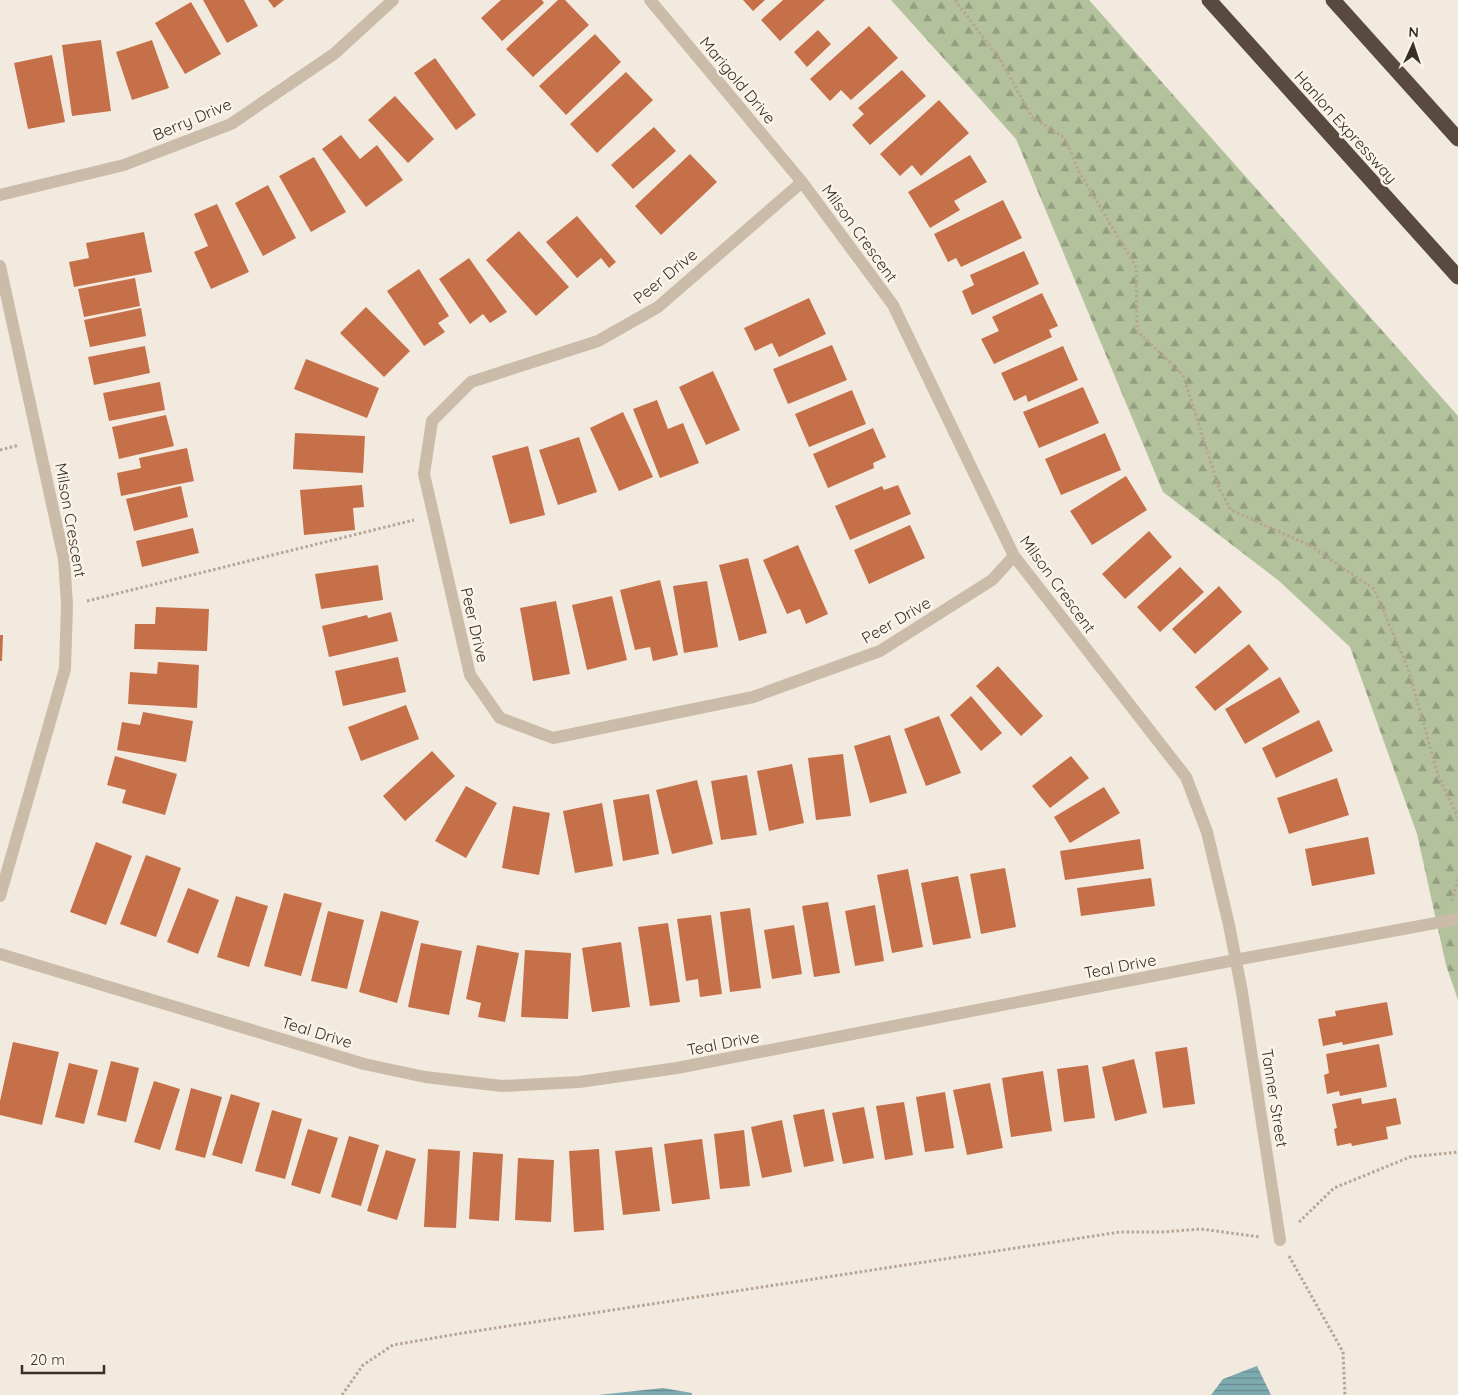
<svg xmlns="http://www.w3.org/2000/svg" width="1458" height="1395" font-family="Quicksand,sans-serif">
  <defs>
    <pattern id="forest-firs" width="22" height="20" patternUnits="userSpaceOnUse" patternTransform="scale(1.25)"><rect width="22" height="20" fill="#b3c29d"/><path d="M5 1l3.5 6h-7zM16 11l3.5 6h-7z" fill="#939e80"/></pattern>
    <pattern id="water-rules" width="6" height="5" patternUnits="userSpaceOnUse" patternTransform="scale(1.25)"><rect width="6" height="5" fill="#7daab0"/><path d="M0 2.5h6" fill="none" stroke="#678b8f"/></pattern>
  </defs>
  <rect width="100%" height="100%" fill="#f2eade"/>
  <path fill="url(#forest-firs)" d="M891 0H1089L1458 416V1000L1446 965 1417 834 1350 647 1278 580 1163 492 1016 139Z"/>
  <path fill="url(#water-rules)" d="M1257 1366 1271 1395H1211L1223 1379Z
    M663 1388 692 1393V1395H598Z"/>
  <path fill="#c57049" d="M203 0H244L258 26 227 43Z
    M268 0H284L274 8Z
    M501 0H542L544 3 502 41 481 18Z
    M558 0H565L589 25 533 77 506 49Z
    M743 0H765L753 11Z
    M783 0H825L780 41 761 20Z
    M191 2 221 54 185 74 155 23Z
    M869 26 898 58 851 100 841 90 830 101 810 79Z
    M818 30 831 44 807 67 794 52Z
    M595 34 621 62 566 115 539 86Z
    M101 40 111 111 72 116 62 45Z
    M152 40 169 88 132 100 116 52Z
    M52 55 65 122 28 129 14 63Z
    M435 58 476 115 456 130 414 73Z
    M902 70 926 96 870 145 852 125 864 114 858 108Z
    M626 72 653 100 597 153 570 124Z
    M395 96 434 139 408 163 368 120Z
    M939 100 969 133 921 176 912 165 900 176 880 154Z
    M654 127 676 151 633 189 611 165Z
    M341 135 360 159 377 145 403 180 366 207 322 149Z
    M690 154 717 182 661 235 635 206Z
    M970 155 987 182 954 201 960 210 930 228 908 192Z
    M314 157 346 212 311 232 279 176Z
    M268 185 296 238 263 256 235 203Z
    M1003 200 1022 238 961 267 956 258 948 262 934 234Z
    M217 204 249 272 211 289 194 252 208 246 194 214Z
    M577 216 616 262 609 268 601 258 577 278 546 242Z
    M519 231 569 287 536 316 486 260Z
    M144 232 152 272 74 287 69 262 89 258 86 243Z
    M1024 251 1039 284 972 315 962 291 974 285 970 275Z
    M469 258 507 312 490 323 483 314 470 324 439 279Z
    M419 269 449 316 438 323 445 332 424 346 387 291Z
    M135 278 140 306 84 317 78 289Z
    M1042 293 1058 326 1049 330 1052 337 994 364 981 339 999 331 992 317Z
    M809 298 826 334 779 357 772 343 755 351 744 328Z
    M366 307 410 351 384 377 340 333Z
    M141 308 146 336 90 347 84 320Z
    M832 345 847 380 788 404 773 369Z
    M145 346 150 373 94 385 88 357Z
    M1063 346 1078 380 1028 402 1026 395 1014 401 1001 373Z
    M306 359 379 388 367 418 294 389Z
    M713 371 740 430 706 445 679 387Z
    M160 382 165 410 109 421 103 393Z
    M1083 387 1099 423 1039 448 1023 412Z
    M852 390 866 424 809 447 795 414Z
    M657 400 668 429 683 423 699 463 660 478 633 409Z
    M623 412 653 477 619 491 590 428Z
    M166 415 174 446 119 459 112 427Z
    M873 428 886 457 873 463 874 468 828 488 813 454Z
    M295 433 365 436 363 473 293 469Z
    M1105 433 1121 470 1061 495 1045 459Z
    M579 437 597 492 558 505 539 450Z
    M528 446 545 515 510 524 492 456Z
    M187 448 194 481 121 496 117 473 141 468 139 458Z
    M1126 476 1147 510 1092 545 1070 511Z
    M362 485 364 507 353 508 355 530 304 535 300 490Z
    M898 485 911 514 850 540 835 506 882 486 884 490Z
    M181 486 188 517 134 531 126 499Z
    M910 525 925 558 869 584 854 550Z
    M193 528 199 553 142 567 136 541Z
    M1149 531 1172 557 1125 599 1102 574Z
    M798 545 828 614 806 624 800 609 787 614 763 560Z
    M748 558 767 633 739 641 719 565Z
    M378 565 383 600 321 609 315 574Z
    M1180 567 1204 592 1160 632 1137 607Z
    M660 580 678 655 653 661 650 647 635 650 620 590Z
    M707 581 718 647 684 653 673 586Z
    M1219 586 1242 612 1195 654 1172 629Z
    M612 596 627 660 587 670 572 605Z
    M556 601 570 674 533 681 520 608Z
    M156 607 209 609 207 651 134 649 135 624H155Z
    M391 612 398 641 329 657 322 626 367 615 368 618Z
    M0 635H3L2 661H0Z
    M1249 644 1269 669 1215 711 1195 687Z
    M398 657 406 692 343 706 335 671Z
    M158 662 199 665 197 708 128 704 130 672 157 674Z
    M998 666 1043 716 1021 736 976 686Z
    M1280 677 1300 712 1245 744 1225 709Z
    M971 696 1002 733 981 751 950 715Z
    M406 705 419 739 361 761 348 727Z
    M143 712 193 721 186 762 117 750 122 722 140 725Z
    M939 716 961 773 926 786 904 729Z
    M1319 720 1333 751 1276 778 1262 748Z
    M890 735 907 793 870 803 854 746Z
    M432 751 455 776 405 821 383 796Z
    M843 754 851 816 816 820 808 758Z
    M115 756 177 774 165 815 122 803 126 790 107 785Z
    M1071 756 1089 778 1050 808 1032 786Z
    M792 764 804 823 769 831 757 771Z
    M747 775 757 835 721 840 711 781Z
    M1337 778 1349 815 1289 834 1277 798Z
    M697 780 713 844 672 854 656 790Z
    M466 786 497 803 466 858 435 841Z
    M1104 787 1120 813 1070 843 1054 817Z
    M649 794 659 854 623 861 613 800Z
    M602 803 613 866 575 873 563 811Z
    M513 806 550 813 539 875 502 868Z
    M1368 837 1375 874 1312 886 1305 849Z
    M1140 839 1144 869 1065 880 1060 851Z
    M96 842 132 856 106 925 70 912Z
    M146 855 181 868 156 937 120 924Z
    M1005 868 1016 927 981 934 970 874Z
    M908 869 923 947 892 953 877 875Z
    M958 876 971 938 933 945 921 883Z
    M1151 878 1155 906 1081 916 1077 888Z
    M188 888 219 900 198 954 167 942Z
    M284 893 322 903 301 976 264 966Z
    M236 896 268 906 249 967 217 957Z
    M828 902 840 973 814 977 802 906Z
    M875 905 884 961 855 966 845 911Z
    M750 908 761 988 730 992 720 912Z
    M328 911 364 920 347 989 311 981Z
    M381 911 419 921 397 1003 359 992Z
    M711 915 722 994 700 997 698 979 686 981 677 919Z
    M668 923 680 1002 650 1006 638 927Z
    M794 925 802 974 772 979 764 930Z
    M621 942 630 1007 592 1012 582 948Z
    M421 943 462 951 449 1015 408 1007Z
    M477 945 519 953 505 1022 478 1017 481 1003 466 999Z
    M525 950 571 953 568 1019 521 1017Z
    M1387 1002 1393 1035 1343 1045 1342 1042 1323 1046 1318 1019 1336 1016 1335 1011Z
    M13 1042 59 1052 42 1125 0 1115V1101Z
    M1379 1044 1387 1087 1340 1096 1339 1091 1327 1094 1324 1075 1329 1073 1326 1054Z
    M1187 1047 1195 1104 1163 1108 1155 1052Z
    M1134 1059 1147 1113 1115 1121 1102 1067Z
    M111 1061 139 1068 126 1122 97 1115Z
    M69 1063 98 1070 84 1124 55 1117Z
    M1088 1065 1095 1118 1064 1122 1057 1069Z
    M1043 1071 1052 1131 1011 1137 1002 1078Z
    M154 1081 180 1089 160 1150 134 1142Z
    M990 1083 1003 1148 967 1155 953 1090Z
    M191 1088 222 1097 205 1158 175 1150Z
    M945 1092 954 1148 925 1152 916 1097Z
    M231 1094 260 1103 242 1164 212 1155Z
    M1361 1098 1362 1104 1396 1098 1401 1124 1386 1127 1388 1139 1352 1146 1351 1143 1337 1146 1334 1129 1337 1128 1332 1104Z
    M904 1102 913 1155 885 1160 876 1106Z
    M864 1107 874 1158 843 1164 832 1113Z
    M824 1109 834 1161 804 1167 793 1115Z
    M272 1110 302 1119 285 1179 255 1171Z
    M782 1120 792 1172 762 1178 751 1127Z
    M308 1129 338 1138 320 1194 291 1185Z
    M744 1130 750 1186 720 1189 714 1134Z
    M349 1136 379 1145 361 1206 331 1197Z
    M702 1139 710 1199 672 1204 664 1144Z
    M652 1147 660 1211 623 1215 615 1151Z
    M428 1149 460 1151 456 1228 424 1227Z
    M599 1149 604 1230 574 1232 569 1151Z
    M386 1150 416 1159 397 1220 367 1211Z
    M473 1152 503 1154 499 1221 469 1219Z
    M518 1158 554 1160 551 1222 515 1220Z"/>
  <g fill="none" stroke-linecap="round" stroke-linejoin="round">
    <path stroke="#b7a594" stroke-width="3" stroke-dasharray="2.5 2.5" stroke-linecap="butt" d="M955 0 1001 61 1032 117 1065 138 1078 170 1136 267 1137 331 1183 375 1219 488 1231 510 1311 546 1374 589 1408 668 1438 775 1458 817
      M0 450 19 445
      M87 601 414 520
      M1452 901 1458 879
      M1299 1222 1334 1188 1410 1157 1458 1152
      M1289 1256 1343 1352 1345 1395
      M342 1395 363 1365 393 1345 463 1333 1120 1232H1162L1201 1229 1260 1237"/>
    <path stroke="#cbbba9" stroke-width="12" d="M650 0 802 182 893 305 1014 556 1186 777 1207 832 1229 925 1242 992 1280 1240
      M802 182 658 307 598 341 471 382 432 421 424 474 470 675 500 718 553 738 753 697 880 651 992 580 1014 556
      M0 195 124 165 231 124 334 54 393 0
      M0 266 64 559 67 605 65 669 0 896
      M0 954 364 1064 425 1077 502 1086 579 1082 677 1068 1235 960 1458 919"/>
    <path stroke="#594a40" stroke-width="15" d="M1209 0 1458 277
      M1333 0 1458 139"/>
  </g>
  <g text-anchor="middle" stroke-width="5" stroke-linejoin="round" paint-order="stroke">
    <g font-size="16" fill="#382f29" stroke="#faf4ea">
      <text transform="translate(738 80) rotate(50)" y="6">Marigold Drive</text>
      <text transform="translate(192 119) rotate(-23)" y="6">Berry Drive</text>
      <text transform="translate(1346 127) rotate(48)" y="6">Hanlon Expressway</text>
      <text transform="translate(860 233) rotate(54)" y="6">Milson Crescent</text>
      <text transform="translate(665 276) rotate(-39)" y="6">Peer Drive</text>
      <text transform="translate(71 520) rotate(80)" y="6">Milson Crescent</text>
      <text transform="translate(1058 584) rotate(54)" y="6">Milson Crescent</text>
      <text transform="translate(896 620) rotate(-30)" y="6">Peer Drive</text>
      <text transform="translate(475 625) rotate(77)" y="6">Peer Drive</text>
      <text transform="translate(1120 966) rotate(-11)" y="6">Teal Drive</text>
      <text transform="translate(317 1032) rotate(17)" y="6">Teal Drive</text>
      <text transform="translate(723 1043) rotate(-11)" y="6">Teal Drive</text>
      <text transform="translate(1275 1098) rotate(81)" y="6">Tanner Street</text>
    </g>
  </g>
  <g transform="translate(1413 45) rotate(3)" stroke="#faf4ea" stroke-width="4" paint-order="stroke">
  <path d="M0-4L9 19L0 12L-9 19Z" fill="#382f29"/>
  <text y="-8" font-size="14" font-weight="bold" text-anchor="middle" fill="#382f29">N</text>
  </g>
  <path d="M22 1365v8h82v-8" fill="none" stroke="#382f29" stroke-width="2.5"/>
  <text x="30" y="1365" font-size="15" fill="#382f29" stroke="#faf4ea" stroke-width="4" paint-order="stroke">20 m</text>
</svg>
